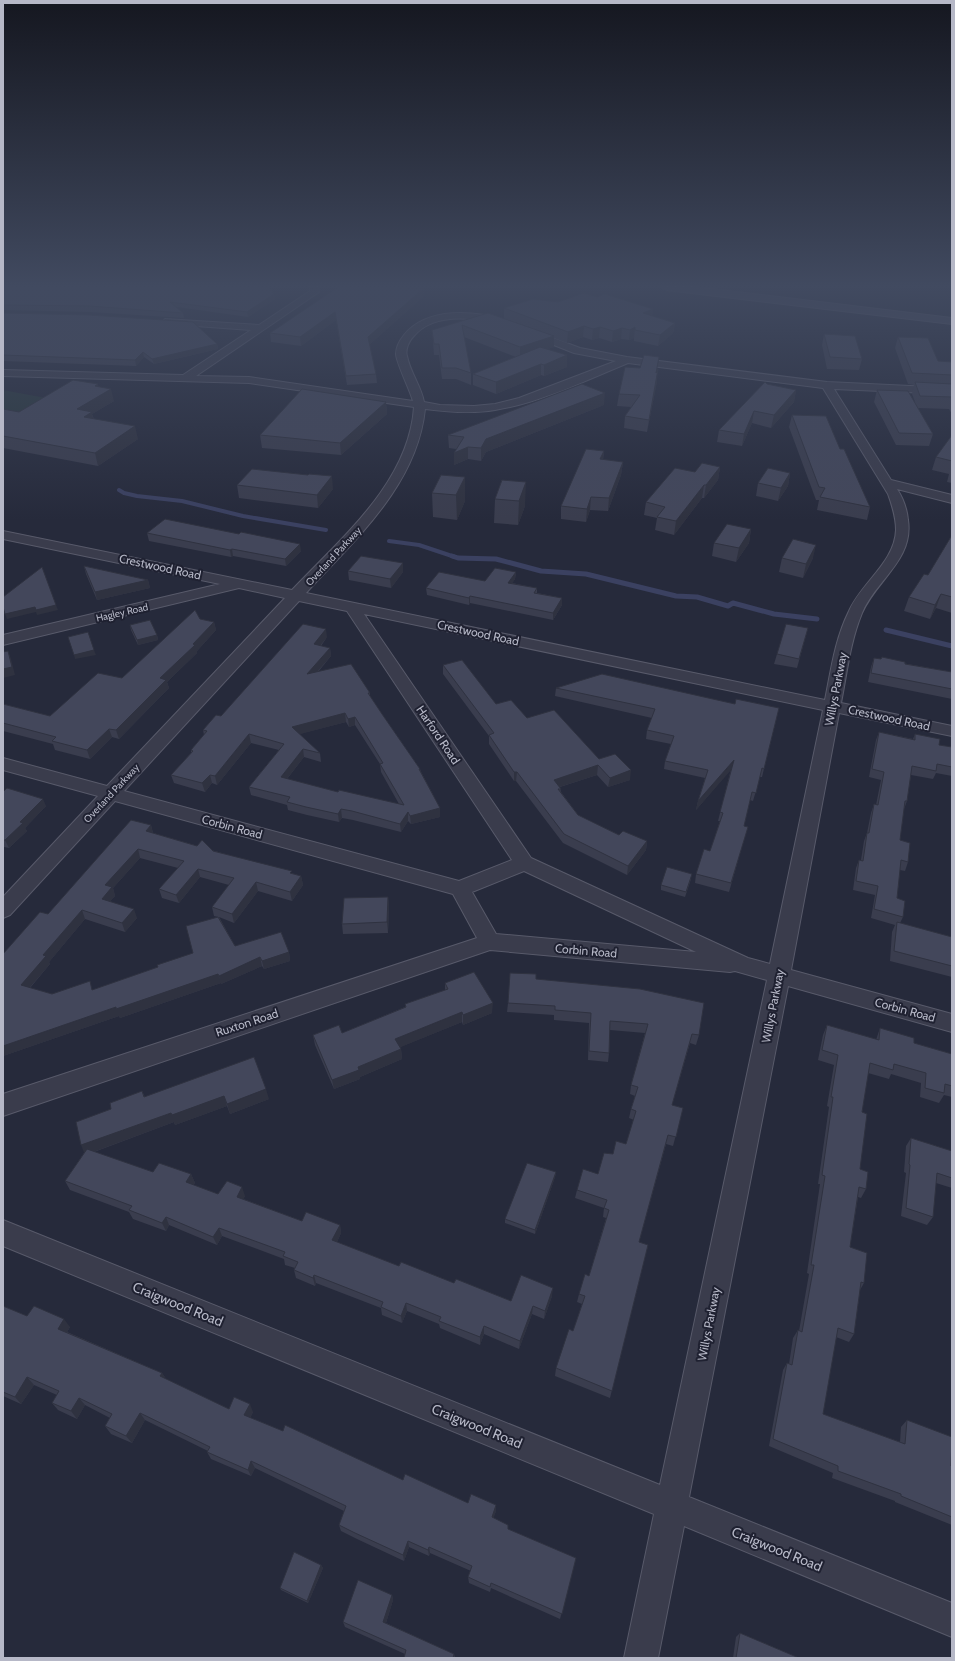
<svg xmlns="http://www.w3.org/2000/svg" width="955" height="1661" font-family="Cabin,sans-serif">
  <rect width="100%" height="100%" fill="#262a3b"/>
  <path fill="#29373d" d="M3 390 62 401 3 420Z"/>
  <g fill="none" stroke-linecap="round" stroke-linejoin="round">
    <path stroke="#3b4161" stroke-width="4" d="M119 490 124 493 137 496 182 501 243 516 326 530
      M389 541 419 545 455 557"/>
    <path stroke="#3b4161" stroke-width="5" d="M452 556 458 558 496 559 541 571 586 574 676 596 697 597 728 606 733 603 774 614 817 619
      M886 630 952 646"/>
    <defs>
      <path id="minor" d="M310 287H318L319 292 196 376 249 377 413 401C410 390 396 362 396 354 396 347 400 340 404 335 428 306 475 311 506 320L508 322 503 325C476 318 434 311 413 337 409 341 405 350 407 356 410 372 421 386 424 402L440 405 474 406 495 404 519 398 616 361 574 353 526 334 524 332 526 330 529 329 580 348 627 357 827 382 952 388V394L834 389 891 480 952 495V503L897 489C903 498 907 509 908 520 914 560 876 580 862 613 850 642 847 673 841 703L952 726V736L839 713 791 970 952 1014V1032L788 986 689 1497 952 1603V1637L684 1526 658 1658H624L654 1514 3 1246V1220L660 1485 767 980 735 971 730 972 490 950 3 1116V1094L477 938 453 894 115 801 10 915 3 918V897L98 796 3 770V758L107 786 285 598 239 588 3 645V635L220 584 3 539V531L292 590C340 539 409 483 414 407L249 383 3 376V370L183 375 251 330 168 324 165 323 163 321 165 319 259 325 310 291ZM628 363 823 388 888 494C892 505 896 517 896 530 895 562 861 583 849 611 835 639 831 670 825 700L306 593C355 539 417 486 425 409 448 412 472 414 495 410 539 403 587 380 628 363ZM299 601 347 611 512 860 459 881 124 791ZM364 614 823 710 770 964 748 958 531 858ZM524 871 696 952 496 934 472 892Z"/>
      <path id="secondary" d="M661 287H695L952 318V324L666 290Z"/>
    </defs>
    <use href="#minor" stroke="#585a6a" stroke-width="2"/>
    <use href="#secondary" stroke="#585a6a" stroke-width="2"/>
    <use href="#minor" fill="#3a3c4c" fill-rule="evenodd"/>
    <use href="#secondary" fill="#484b5e" fill-rule="evenodd"/>
  </g>
  <path fill="#3a3d4e" fill-rule="evenodd" d="M3 287 274 294 275 299 248 317 177 307 183 313 184 318 90 312 3 310Z
    M424 288V296L369 345 376 374 377 383 347 385 336 320 301 346 271 342 270 333Z
    M597 297 653 309 652 316 675 323 673 333 658 346 634 341V338L629 340 621 339 612 342 599 338 592 340 583 337 567 343 554 338V347L547 349 567 367 544 376 541 375 496 394 473 385V374L516 357 464 337 471 373V385L456 379H442L439 355H434L433 341 432 330 504 318V308Z
    M3 313 217 344 218 349 154 364 144 357 136 366 3 361Z
    M824 334 862 359 859 370 827 369 822 345Z
    M898 337 938 361 952 362V414L949 409 918 408 933 434 929 446 896 445 874 402 877 390 915 402 912 394 914 385 908 384 895 348Z
    M657 371V381L647 432 624 428 625 416 631 407 617 406 619 394Z
    M767 384 796 390 794 402 771 428 752 423 742 446 717 442 719 430Z
    M99 387 114 401 92 414 94 419 138 439 98 466 3 448V409L19 412Z
    M386 402 387 414 341 455 262 448 260 435Z
    M604 405 486 452 481 461 468 459 454 465 456 449 449 448 448 435Z
    M792 415 840 449 870 507 867 520 817 510 819 500H816L789 427Z
    M952 435V483L947 482 949 474 932 470 936 457Z
    M604 451 603 460 623 462 621 475 608 511 590 510 586 522 561 519V506Z
    M720 467 718 480 704 498H702L674 535 655 530 657 518 644 515 646 502 695 472Z
    M790 473 788 486 778 501 756 496 758 483Z
    M465 477V501L457 520 433 517 432 493Z
    M502 480 525 506 518 525 494 523 495 499Z
    M237 485 333 489 318 508 239 498Z
    M751 529 749 543 736 562 712 556 714 543Z
    M147 533 239 534 301 551 286 566 233 556 231 557 149 541Z
    M952 535V613L936 608 930 619 904 611 909 597 928 575Z
    M782 558H813L803 578 779 572Z
    M403 563V572L391 588 349 580 348 571Z
    M84 566 148 580 150 588 97 600 86 574Z
    M516 572 515 579 512 583 537 588V593L562 598V605L553 620 470 603 469 605 427 595 426 588 485 581Z
    M200 619 214 622 216 630 197 651V653L167 682 169 688 119 739 112 737 90 759 55 750 53 744 3 731V704L50 716 122 678Z
    M130 625 157 635 158 640 138 645 131 630Z
    M808 628 797 668 774 664 777 654Z
    M327 637 321 646 330 648 331 656 318 672 370 693V696L382 714 420 769 421 772 440 808V817L411 824 408 821 401 832 353 820 342 818 339 822 307 815 288 810 287 805 251 795 249 787 279 750 251 743 217 785 212 783 205 792 174 783 171 775 191 753V750L204 735 203 730ZM346 722 349 727 355 725 380 764 381 772 399 804 338 792 287 779 304 757 321 762 320 753 299 734Z
    M874 658 952 672V699L868 682 871 667Z
    M443 665 496 704 527 718 599 759 630 780 608 787 597 775 560 787 561 792 578 815 619 835 647 841 646 850 627 875 563 843 516 781H514L489 744V736L443 674Z
    M556 688 779 708 762 777H760L753 801 750 800 744 826 745 836 729 892 695 883 696 874 710 851 720 821H718L731 769 696 810 698 801 705 778 664 769 665 761 671 744 646 739 647 730 652 718 555 696Z
    M879 732 913 739 915 734 939 745 952 747V776L936 773 933 779 911 775 907 801 904 809 900 840 908 862 905 871 900 870 897 898 903 917 900 923 952 937V977L890 961 892 932 895 925 871 918 875 895 853 890 856 868 859 860H861L864 841 867 833 871 813 874 804 876 805 881 780 869 777 876 740Z
    M3 792 46 806 25 828 27 831 9 848 4 847 3 848Z
    M151 825 153 833 301 876 303 885 292 901 258 891 234 923 219 917 235 946 289 952 290 961 264 969 262 966 221 984V983L120 1018 119 1016 3 1056V954L48 914ZM140 858 178 868 159 889 162 898 179 903 200 877 229 885 212 907 214 916 218 917 193 953 158 967 93 990 52 994 30 988 50 964 49 962 85 919 125 932 137 918 110 901 115 896 113 888Z
    M691 879 685 897 661 890V885Z
    M388 897 389 907 388 933 343 934 342 924Z
    M536 979 699 1035 696 1045 690 1043 672 1105 683 1108 673 1146 666 1144 639 1242 648 1245 610 1398 555 1376 556 1368 573 1331 582 1304 577 1302 579 1294 589 1276 606 1218 603 1217 604 1208 575 1198 577 1190 598 1174 613 1154 626 1144 634 1120 629 1118 631 1109 635 1096 630 1094 631 1085 645 1033 610 1030 609 1053 608 1062 588 1060 589 1023 554 1020V1015L507 1012 508 1003Z
    M445 983 492 1013 463 1025 462 1022 400 1047 401 1049 402 1059 360 1077V1079L334 1089 315 1045 313 1035 342 1033 405 1007V1004L445 990Z
    M827 1025 876 1040 880 1028 914 1043 952 1054V1097L944 1095 939 1103 920 1097 921 1083 891 1074 889 1079 868 1073 862 1112 860 1169 866 1189 861 1198 858 1197 850 1247 864 1283 860 1290 854 1334 849 1342 836 1337 823 1414 900 1442 901 1427 907 1420 951 1466 952 1467V1525L895 1502V1501L832 1478 833 1473 769 1446 783 1370 787 1363 789 1364 793 1338 798 1330 799 1331 809 1274 807 1273 820 1184H818L829 1107 827 1106 834 1065 818 1060 823 1035Z
    M142 1091 145 1097 269 1099 230 1114 227 1106 175 1125 174 1122 94 1152 153 1172 191 1174 195 1183 193 1185 218 1194 245 1196 243 1199 302 1221 340 1225 341 1233 337 1242 399 1266 511 1301 552 1296 544 1319 532 1314 519 1349 484 1334 480 1345 440 1328 439 1324 407 1311 402 1323 382 1315 381 1308 316 1283 315 1286 296 1278 294 1270 295 1268 285 1265 284 1259 222 1236 217 1245 169 1225 166 1231 133 1219 129 1212 70 1190 65 1181 84 1153 111 1109Z
    M911 1138 952 1151V1188L936 1183 933 1217 927 1225 901 1216 906 1173 904 1172 906 1146Z
    M556 1172 555 1177 535 1234 505 1223V1219Z
    M3 1306 27 1316 70 1327 67 1332 162 1373 166 1379 229 1409 253 1412 250 1418 283 1431 403 1480 468 1503 496 1505V1511L493 1518 508 1529 576 1558 560 1619 491 1588 490 1592 469 1583 468 1577 471 1571 430 1553 429 1556 409 1547 404 1561 357 1539 341 1531 339 1525 344 1511 255 1468 251 1476 211 1459 207 1452 208 1451 145 1420 132 1443 111 1434 105 1426 110 1418 85 1405 77 1419 58 1410 52 1403 57 1395 34 1385 21 1404 3 1396Z
    M321 1565 323 1568 308 1603 281 1590 280 1588Z
    M392 1595 393 1600 386 1623 454 1654 455 1658H404L405 1654 345 1627 343 1622Z
    M740 1633 799 1658H733L736 1637Z"/>
  <path fill="#2f3240" d="M424 288V296L368 346V337Z
    M274 294 275 299 248 317 247 312Z
    M653 309 652 320 643 313Z
    M335 312 336 320 301 346 300 337Z
    M675 323 673 333 658 346 660 335Z
    M584 326 583 337 567 343 568 332Z
    M600 327 599 338 592 340 593 329Z
    M635 327 634 338 629 340 630 330Z
    M622 328 621 339 612 342 613 331Z
    M554 336V347L520 359V347Z
    M217 344 218 349 154 364 152 359Z
    M143 352 144 357 136 366 135 360Z
    M567 355V367L544 376V365Z
    M541 364V375L496 394V382Z
    M658 369 657 381 647 432 649 420Z
    M98 384 101 395 111 389 114 401 92 414 95 424 87 429 77 409 95 386Z
    M796 390 794 402 771 428 774 415Z
    M605 393 604 405 486 452 481 461V448L486 439Z
    M386 402 387 414 341 455 340 443Z
    M754 411 752 423 742 446 744 434Z
    M135 426 138 439 98 466 95 453Z
    M468 447V459L454 465V453Z
    M604 451 602 463 600 459Z
    M623 462 621 475 608 511 609 498Z
    M720 467 718 480 704 498 706 485Z
    M790 473 788 486 778 501 781 488Z
    M332 476 333 489 318 508 317 495Z
    M465 477V501L457 520 456 495Z
    M526 482 525 506 518 525 519 501Z
    M704 485 702 498 674 535 676 521Z
    M591 497 590 510 586 522 587 509Z
    M751 529 749 543 736 562 739 548Z
    M300 544 301 551 286 566 285 559Z
    M816 545 813 558 803 578 806 564Z
    M232 549 233 556 231 557 230 550Z
    M403 563V572L391 588 390 579Z
    M516 572 515 579 508 590V583Z
    M148 580 150 588 97 600 95 592Z
    M941 594 936 608 930 619 935 605Z
    M470 596V603L469 605V598Z
    M562 598V605L553 620V613Z
    M56 605 58 610 37 615 36 612 7 619 5 614 35 607Z
    M214 622 216 630 197 651V653L167 682 169 688 119 739 116 730 160 678Z
    M326 629 327 637 315 652 314 644Z
    M157 635 158 640 138 645 137 640Z
    M330 648 331 656 308 682 307 674Z
    M94 650 96 655 75 659 74 655Z
    M8 651 11 659 15 675 3 678V669Z
    M345 713 346 722 293 736 292 727Z
    M355 717V725L349 727 348 719Z
    M109 729 112 737 90 759 87 750Z
    M249 734 251 743 217 785 215 776Z
    M303 749 304 757 282 785 281 777Z
    M734 760 732 769 696 810 698 801Z
    M598 765 597 775 553 789 554 780Z
    M631 770 630 780 608 787 610 778Z
    M514 772H517L516 781H514Z
    M210 775 212 783 205 792 202 783Z
    M43 799 46 806 25 828 27 831 9 848 5 840 20 822Z
    M440 808V817L411 824 410 816Z
    M341 809 342 818 339 822 338 814Z
    M408 812V821L401 832 400 824Z
    M151 825 153 834 146 831Z
    M647 841 646 850 627 875 628 866Z
    M138 849 140 858 113 888 115 896 105 907 102 899 105 885Z
    M198 869 200 877 179 903 176 895Z
    M301 876 303 885 292 901 290 892Z
    M256 882 258 891 234 923 232 914Z
    M388 897 389 907 388 933 387 922Z
    M134 909 137 918 125 932 122 923Z
    M82 910 85 919 49 962 50 964 25 993 21 985 43 955Z
    M289 952 290 961 264 969 262 961Z
    M260 957 262 966 221 984 219 976Z
    M218 974 221 983 120 1018 119 1016 3 1056V1046L116 1007Z
    M493 1003 492 1013 463 1025V1015Z
    M462 1012V1022L396 1049 395 1039Z
    M401 1049 402 1059 360 1077V1079L334 1089 332 1080 358 1067Z
    M266 1089 269 1099 230 1114 227 1104Z
    M224 1096 227 1106 175 1125 174 1122 85 1155 81 1145 171 1113Z
    M556 1172 555 1177 535 1234V1230Z
    M191 1174 195 1183 190 1191 186 1182Z
    M242 1187 245 1196 240 1206 237 1197Z
    M166 1217 169 1225 166 1231 162 1223Z
    M340 1225 341 1233 334 1249 332 1240Z
    M219 1228 222 1236 217 1245 213 1237Z
    M314 1275 316 1283 315 1286 313 1278Z
    M553 1288 552 1296 544 1319 545 1311Z
    M406 1303 407 1311 402 1323 401 1316Z
    M533 1306 532 1314 519 1349 520 1341Z
    M64 1319 70 1327 64 1337 58 1329Z
    M484 1326V1334L480 1345V1337Z
    M162 1373 167 1380 160 1376Z
    M27 1377 34 1385 21 1404 15 1397Z
    M79 1398 85 1405 77 1419 71 1411Z
    M250 1404 253 1412 248 1422 244 1415Z
    M140 1413 145 1420 132 1443 126 1436Z
    M251 1461 255 1468 251 1476 248 1470Z
    M496 1505V1511L492 1523V1517Z
    M408 1541 409 1547 404 1561 403 1555Z
    M429 1547 430 1553 429 1556 428 1550Z
    M321 1565 323 1568 308 1603 307 1601Z
    M392 1595 393 1600 385 1626 383 1622Z"/>
  <path fill="#43475b" stroke="#2f3240" fill-rule="evenodd" d="M3 287H270L274 294 247 312 170 302 183 313 89 306 3 305Z
    M338 287 424 288 368 337 376 374 346 376 335 312 300 337 270 333Z
    M584 293 597 297 605 294 653 309 643 313 675 323 660 335 635 330V327L630 330 622 328 613 331 600 327 593 329 584 326 568 332 504 308 533 299 558 302Z
    M3 313 89 315 193 322 217 344 152 359 143 352 135 360 3 355Z
    M488 313 554 336 520 347 462 325 471 373 456 368H442L439 344H434L432 330Z
    M824 334 855 336 862 359 830 357Z
    M898 337 928 338 938 361 952 362V375L912 373Z
    M540 347 567 355 544 365 541 364 496 382 473 374Z
    M644 355 659 357 656 373 658 369 649 420 625 416 640 395 619 394 625 367 640 368Z
    M73 380 98 384 95 386 111 389 77 409 92 412 84 417 135 426 95 453 3 436V409L19 412Z
    M765 382 767 384 796 390 774 415 754 411 744 434 719 430Z
    M915 382 952 384V397L920 396Z
    M582 384 605 393 486 439 481 448 468 447 454 453 464 437 448 435Z
    M302 389 386 402 340 443 260 435Z
    M877 390 908 391 933 434 899 433Z
    M792 415 826 416 840 449H844L870 507 820 497 825 488 819 487Z
    M952 435V461L936 457Z
    M586 449 604 451 600 459 623 462 609 498 591 497 587 509 561 506Z
    M702 463 720 467 706 485H704L676 521 657 517 665 507 646 502 675 468 695 472Z
    M768 468 790 473 781 488 758 483Z
    M252 469 308 475 309 474 332 476 317 495 237 485Z
    M441 475 465 477 456 495 432 493Z
    M502 480 526 482 519 501 495 499Z
    M165 519 239 534 241 532 300 544 285 559 232 549 230 550 147 533Z
    M727 524 751 529 739 548 714 543Z
    M952 535V597L941 594 935 605 909 597 924 574 928 575Z
    M793 539 816 545 806 564 782 558Z
    M361 556 403 563 390 579 348 571Z
    M84 566 148 580 95 592Z
    M42 567 56 605 36 610 35 607 5 614 3 607V597Z
    M495 568 516 572 508 583 537 588 534 593 562 598 553 613 470 596 469 598 426 588 439 572 485 581Z
    M195 610 200 619 214 622 193 644 195 645 160 678 166 680 116 730 109 729 87 750 52 741 56 737 3 723V704L50 716 98 673 122 678Z
    M150 620 157 635 137 640 130 625Z
    M303 624 326 629 314 644 330 648 307 674 351 664 370 693H368L382 714 420 769H419L440 808 410 816 408 812 400 824 352 811 341 809 338 814 306 807 287 802 290 797 249 787 284 744 249 734 215 776 210 775 202 783 171 775 193 751 191 750 207 731 203 730 216 715 221 716ZM345 713 348 719 355 717 383 763 380 764 404 805 339 790 338 792 281 777 303 749 320 753 292 727Z
    M786 624 808 628 799 659 777 654Z
    M88 632 94 650 74 655 68 637Z
    M8 651 12 667 3 669V652Z
    M882 657 905 662V664L952 672V689L871 673 874 658 881 659Z
    M462 660 496 704 511 700 527 718 554 710 599 759 615 754 631 770 610 778 598 765 554 780 561 789H558L578 815 619 835 623 831 647 841 628 866 564 834 517 772H514L489 735 494 733 443 665Z
    M602 674 735 704 736 699 779 708 764 769 762 768 756 793 752 792 744 826 748 827 731 883 696 874 704 849 710 851 723 813 720 812 734 760 698 801 708 770 665 761 674 736 647 730 655 709 556 688Z
    M879 732 915 740V734L940 739 939 745 952 747V767L937 764 936 771 912 766 907 801H905L900 840 910 843 908 862 901 860 897 898 905 901 903 917 874 909 878 886 856 881 859 860 863 861 867 833H869L874 804 878 805 884 772 872 769Z
    M7 788 43 799 20 822 23 823 5 840H3V792Z
    M131 820 151 825 146 831 197 846 202 840 213 851 292 871 290 873 301 876 290 892 256 882 232 914 212 907 234 878 198 869 176 895 159 889 184 861 138 849 105 885 112 887 102 899 134 909 122 923 82 910 43 955 46 956 21 985 52 994 90 981 92 990 158 967 157 965 193 953 186 926 218 917 235 946 281 932 289 952 262 961 260 957 219 976 218 974 116 1009V1007L3 1046V954L40 912 48 914Z
    M667 867 692 874 686 892 661 885Z
    M388 897 387 922 342 924 344 898Z
    M897 922 952 937V966L894 951Z
    M474 972 493 1003 463 1015 462 1012 395 1039 401 1049 358 1067 359 1070 332 1080 313 1035 339 1025 342 1033 406 1007 405 1004 448 989 445 983Z
    M510 973 536 974V979L640 989 704 1003 699 1035 692 1034 672 1105 683 1108 676 1137 668 1135 639 1242 648 1245 612 1391 556 1368 569 1329 573 1331 585 1296 579 1294 585 1274 589 1276 609 1210 604 1208 607 1200 577 1190 583 1169 598 1174 604 1153 613 1154 616 1141 626 1144 636 1111 631 1109 638 1087 631 1085 648 1024 610 1021 609 1053 589 1051 591 1013 555 1010V1006L508 1003Z
    M827 1025 879 1040 880 1028 914 1038V1043L952 1054V1086L945 1084 944 1093 925 1088 926 1073 894 1064 893 1070 870 1063 862 1112 867 1114 860 1169 868 1172 866 1189 859 1187 850 1247 867 1253 864 1283 861 1282 854 1334 838 1328 823 1414 905 1444 907 1420 952 1437 951 1466 952 1467V1517L901 1496V1494L838 1471V1466L773 1439 787 1363 792 1365 798 1330 802 1332 814 1265H811L825 1176 822 1175 833 1097H831L838 1055 822 1050Z
    M254 1057 266 1089 227 1104 224 1096 172 1115 171 1113 81 1145 76 1122 111 1109 110 1103 142 1091 144 1097Z
    M911 1138 952 1151V1178L937 1173 933 1217 906 1208 910 1165 909 1164Z
    M87 1149 153 1172 159 1163 191 1174 186 1182 218 1194 227 1181 242 1187 237 1197 302 1221 306 1212 340 1225 332 1240 399 1266 401 1262 454 1283 456 1279 511 1301 521 1275 553 1288 545 1311 533 1306 520 1341 484 1326 480 1337 439 1321 441 1317 406 1303 401 1316 381 1307 383 1302 314 1275 313 1278 294 1270 298 1262 283 1256 285 1252 219 1228 213 1237 166 1217 162 1223 129 1210 132 1206 65 1181Z
    M527 1163 556 1172 535 1230 505 1219Z
    M3 1306 27 1316 34 1306 64 1319 58 1329 162 1373 160 1376 229 1409 234 1397 250 1404 244 1415 283 1431 285 1425 403 1480 405 1474 468 1503 471 1494 496 1505 492 1517 508 1525V1529L576 1558 562 1614 491 1583 490 1587 468 1577 472 1566 429 1547 428 1550 408 1541 403 1555 355 1533 339 1525 346 1506 251 1461 248 1470 207 1452 210 1447 140 1413 126 1436 105 1426 112 1414 79 1398 71 1411 52 1403 59 1391 27 1377 15 1397 3 1392Z
    M294 1552 321 1565 307 1601 280 1588Z
    M358 1580 392 1595 383 1622 454 1654 453 1658H404L406 1650 343 1622Z
    M740 1633 799 1658H736Z"/>
  <linearGradient id="sky" x2="0" y2="1"><stop stop-color="#151720"/><stop offset="0.55" stop-color="#414a60"/><stop offset="1" stop-color="#414a60" stop-opacity="0"/></linearGradient>
  <rect width="955" height="520" fill="url(#sky)"/>
  <g text-anchor="middle" stroke-width="4" stroke-linejoin="round" paint-order="stroke">
    <g font-size="10" fill="#b6b8c7" stroke="#1f2131">
      <text transform="translate(333 556) rotate(-47)" y="4">Overland Parkway</text>
      <text transform="translate(122 612) rotate(-13)" y="4">Hagley Road</text>
      <text transform="translate(111 793) rotate(-47)" y="4">Overland Parkway</text>
    </g>
    <g font-size="12" fill="#b6b8c7" stroke="#1f2131">
      <text transform="translate(160 567) rotate(12)" y="4">Crestwood Road</text>
      <text transform="translate(478 633) rotate(12)" y="4">Crestwood Road</text>
      <text transform="translate(836 689) rotate(-79)" y="4">Willys Parkway</text>
      <text transform="translate(889 718) rotate(12)" y="4">Crestwood Road</text>
      <text transform="translate(438 735) rotate(56)" y="4">Harford Road</text>
      <text transform="translate(232 827) rotate(15)" y="4">Corbin Road</text>
      <text transform="translate(586 951) rotate(5)" y="4">Corbin Road</text>
      <text transform="translate(773 1006) rotate(-79)" y="4">Willys Parkway</text>
      <text transform="translate(905 1010) rotate(15)" y="4">Corbin Road</text>
      <text transform="translate(247 1023) rotate(-18)" y="4">Ruxton Road</text>
      <text transform="translate(709 1324) rotate(-79)" y="4">Willys Parkway</text>
    </g>
    <g font-size="14" fill="#b6b8c7" stroke="#1f2131">
      <text transform="translate(178 1304) rotate(22)" y="5">Craigwood Road</text>
      <text transform="translate(477 1426) rotate(22)" y="5">Craigwood Road</text>
      <text transform="translate(777 1549) rotate(22)" y="5">Craigwood Road</text>
    </g>
  </g>
  <rect width="955" height="1661" fill="none" stroke="#b6b8c7" stroke-width="8"/>
</svg>
